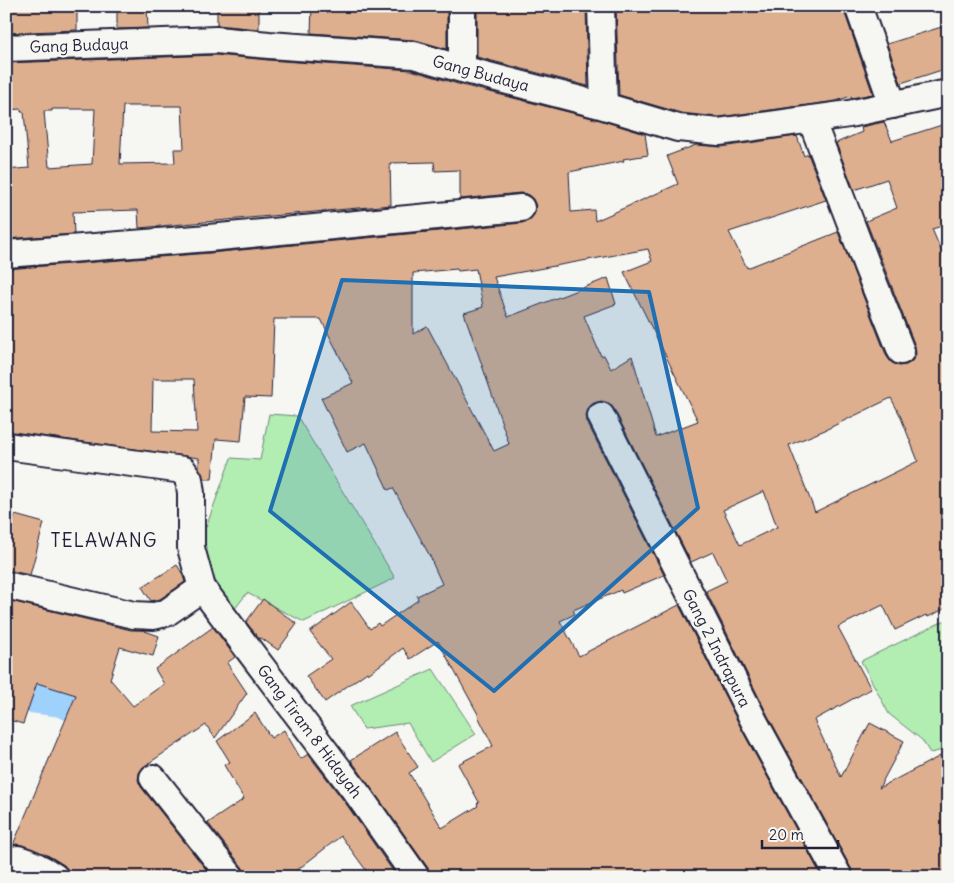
<svg xmlns="http://www.w3.org/2000/svg" width="954" height="883" font-family="Delius,sans-serif">
  <rect width="100%" height="100%" fill="#f6f6f2"/>
  <filter id="ink" filterUnits="userSpaceOnUse"><feTurbulence type="fractalNoise" baseFrequency=".02" numOctaves="2"/><feDisplacementMap in="SourceGraphic" scale="10" xChannelSelector="R" yChannelSelector="G"/><feConvolveMatrix kernelMatrix="1 2 1 2 8 2 1 2 1" color-interpolation-filters="sRGB"/></filter>
  <g filter="url(#ink)">
    <path fill="#b2edb2" stroke="#6a8876" d="M269 414 297 416 395 578 304 622 247 593 234 610 197 552 231 458 260 460Z
      M948 619V749L930 753 922 740 889 714 861 661Z
      M433 669 476 734 431 762 408 723 364 729 350 706Z"/>
    <g fill="none" stroke-linecap="round" stroke-linejoin="round">
      <path stroke="#9fd1fd" stroke-width="46" d="M6 683 23 689 62 694 88 704 103 732 107 749"/>
    </g>
    <path fill="#deaf8f" stroke="#22223b" fill-rule="evenodd" d="M6 6H77V30L6 33Z
      M117 6H147L148 28 117 29Z
      M217 6H259V29L217 25Z
      M312 6H447V49L415 40 311 33Z
      M477 6H586L588 86 477 57Z
      M616 6H843L844 11 873 94 851 98V96L836 101 719 117 681 113 619 95Z
      M948 25V68L901 83 887 44Z
      M216 55 268 60 411 70 458 84 600 120 645 134 648 155 623 159 624 161 569 172 571 212 594 210 595 221 678 184 667 156 696 145 721 147 797 136 804 156 808 154 826 200 729 232 747 268 838 232 887 357 892 363 899 366 906 365 912 361 916 354 915 346 866 221 897 208 887 179 854 190 836 143 862 132 861 127 884 122 892 141 948 123V224L932 229 948 267V607L928 617 926 615 895 630 883 605 838 627 871 689 814 720 841 777 870 723 904 741 879 788 948 752V877H854L852 870 768 716 706 591 727 581 713 552 691 562 614 409 609 403 601 401 594 403 589 407 586 415 587 422 664 575 622 593 621 590 573 610 575 614 560 621 579 656 679 605 742 730 822 877H431L428 868 351 760 395 732 418 767 409 773 442 828 478 806 477 804 479 802 458 764 493 746 478 716H479L438 641 410 659 403 648 368 674 367 672 325 702 306 676 331 659 310 632 351 602 370 629 378 623 380 626 418 600 417 596 442 584 432 562H433L393 488 388 490 366 443 347 452 321 398 353 383 321 319H274L271 398 245 397 241 441 216 439 212 479H204L199 468V458L6 431V269L210 253 522 223 529 220 534 215 536 206 533 199 527 194 520 193 460 199V170L435 171 434 162 390 163 391 205 139 228 138 210 73 212 74 234 6 239V170L29 168 24 112H21V109L6 110V63ZM123 106H182L184 149H174L175 163 120 164ZM52 109H95L92 164 49 167 44 111H52ZM648 249 652 261 624 272 698 421 656 437 632 356 611 369 604 355 601 356 584 316 616 304 608 278 508 317 494 277ZM457 269 458 271 476 269 483 307 464 313 509 444 494 451 427 326 413 334V273ZM153 379H194L197 432 152 431ZM891 398 900 415 918 461 815 512 789 445 825 430ZM764 491 777 527 740 545 723 510Z
      M15 515 44 523 30 575 6 570V546Z
      M177 565 182 573 185 582 160 599 151 601 142 587Z
      M263 599 297 624 278 650 261 638 259 639 246 622Z
      M6 600 131 630H142L159 636 153 656 120 647 110 679 133 706 164 684 155 669 213 627 235 657 227 663 247 693 215 738 206 725 143 767 139 773 138 780 141 787 212 877H70L68 870 64 865 49 856 22 845 16 844 13 845 76 695 37 683 23 724 6 719Z
      M255 713 271 738 284 730 301 759 308 754 347 805 397 877H371L341 836 288 877H246L243 868 208 823 244 799 224 765 230 762 217 741Z"/>
    <g fill="none" stroke-linecap="round" stroke-linejoin="round">
      <defs>
        <path id="minor" d="M462 6V69
          M601 6 604 106
          M858 6 893 105
          M6 48 216 40 269 45 414 55 462 69 604 106 678 128 719 132 849 114 948 93
          M811 119 867 266 901 351
          M6 254 209 238 521 208
          M601 416 755 723 839 877
          M6 446 183 470 189 479 191 493V548L202 588 359 796 416 877
          M6 585 134 615 154 616 166 613 202 588
          M153 778 231 877
          M6 861 16 863 18 859C32 863 43 869 55 877"/>
      </defs>
      <use href="#minor" stroke="#22223b" stroke-width="30"/>
      <use href="#minor" stroke="#f6f6f2" stroke-width="26"/>
    </g>
  </g>
  <path fill="#1f6fb2" fill-opacity="0.2" stroke="#1f6fb2" stroke-width="4" stroke-linejoin="round" d="M342 280 649 292 698 508 494 691 270 511Z"/>
  <g text-anchor="middle" stroke-width="4.5" stroke-linejoin="round" paint-order="stroke">
    <g font-size="16" fill="#22223b" stroke="#f6f6f2">
      <text transform="translate(79 45) rotate(-2)" y="6">Gang Budaya</text>
      <text transform="translate(481 73) rotate(15)" y="6">Gang Budaya</text>
      <text transform="translate(717 648) rotate(63)" y="6">Gang 2 Indrapura</text>
      <text transform="translate(310 731) rotate(53)" y="6">Gang Tiram 8 Hidayah</text>
    </g>
    <g font-size="19" letter-spacing="1" fill="#22223b" stroke="#f6f6f2">
      <text x="104" y="547">TELAWANG</text>
    </g>
  </g>
  <rect width="954" height="883" fill="none" stroke="#f6f6f2" stroke-width="25"/>
  <rect x="12" y="12" width="929" height="858" fill="none" stroke="#22223b" stroke-width="2" filter="url(#ink)"/>
  <path d="M762 840v8h76v-8" fill="none" stroke="#22223b" stroke-width="2.5"/>
  <text x="769" y="840" font-size="15" fill="#22223b" stroke="#f6f6f2" stroke-width="4" paint-order="stroke">20 m</text>
</svg>
